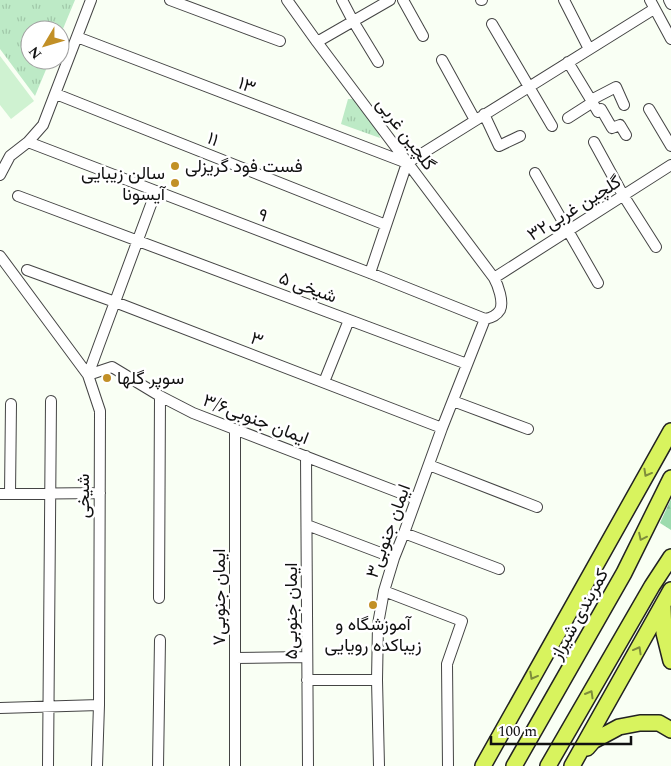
<svg xmlns="http://www.w3.org/2000/svg" width="671" height="766" font-family="Spectral,Vazirmatn,serif">
  <defs>
    <pattern id="forest-firs" width="22" height="20" patternUnits="userSpaceOnUse" patternTransform="scale(1.25)"><rect width="22" height="20" fill="#9cdbad"/><path d="M5 1l3.5 6h-7zM16 11l3.5 6h-7z" fill="#85bb94"/></pattern>
    <pattern id="park-tufts" width="24" height="20" patternUnits="userSpaceOnUse" patternTransform="scale(1.25)"><rect width="24" height="20" fill="#bdeac6"/><path d="M3 7l-1-3M5 7V3M7 7l1-3M15 17l-1-3M17 17v-4M19 17l1-3" fill="none" stroke="#a1c8a9"/></pattern>
  </defs>
  <rect width="100%" height="100%" fill="#f9fff4"/>
  <path fill="url(#forest-firs)" d="M671 499V530L660 523Z"/>
  <path fill="url(#park-tufts)" d="M0 0H75L60 36V30H30V60H50L35 96 0 49Z
    M348 99H356L376 123 380 138 341 124Z"/>
  <path fill="#cff2d1" d="M0 56 34 101 11 119 0 105Z"/>
  <g fill="none" stroke-linecap="round" stroke-linejoin="round">
    <defs>
      <path id="minor" d="M170 0 280 41
        M287 0 317 42 494 278C498 285 504 302 500 310 497 315 491 318 485 319
        M342 0 353 21 378 62
        M403 0 423 36
        M481 0H482
        M564 0 589 49
        M650 0 671 39
        M669 0 671 4
        M492 24 552 126
        M77 37 407 163
        M317 42 390 0
        M442 60 475 120
        M568 62 591 100 616 87 624 105
        M56 94 386 225
        M591 100 598 112 601 109 612 128 620 125 626 135
        M649 109 671 146
        M484 114 499 146 520 136
        M568 118 593 102
        M28 142 370 273 485 319
        M594 142 623 195 656 247
        M407 163 654 9
        M535 173 598 283
        M0 175 10 156 28 142 43 125 91 0
        M18 196 467 364
        M0 256 88 375 100 411 99 705 97 766
        M27 270 115 302 442 428
        M370 273 407 163
        M494 278 671 165
        M88 375 112 367 160 396 193 413 416 499
        M88 375 99 345 156 191
        M324 382 349 320
        M453 401 528 429
        M306 456 308 766
        M429 465 537 507
        M0 494 100 493
        M10 494 11 404
        M307 525 394 558
        M404 533 499 569
        M384 591 462 621 447 664 448 766
        M159 598 160 396
        M235 658 307 657
        M307 680H377
        M0 708 99 705
        M48 766 51 401
        M158 766 160 640
        M235 766V429
        M379 766 377 680 378 624 384 591 394 558 404 533 442 428 485 319"/>
      <path id="highway" d="M663 606 664 633 671 661
        M587 748 593 741 619 727 640 723H659L671 730
        M483 766 671 431
        M514 766 624 573 671 478
        M548 766 652 586 671 557
        M572 766 671 590"/>
    </defs>
    <use href="#minor" stroke="#444" stroke-width="12"/>
    <use href="#highway" stroke="#222" stroke-width="18"/>
    <use href="#minor" stroke="#fff" stroke-width="10"/>
    <use href="#highway" stroke="#d8f35e" stroke-width="15"/>
  </g>
  <defs><path id="oneway-chevron" d="M-2-3.5L2.5 0L-2 3.5" fill="none" stroke-width="1.6" stroke-linecap="round" stroke-linejoin="round" transform="scale(1.25)"/></defs>
  <g stroke="#7e8d3b">
    <use href="#oneway-chevron" transform="translate(647 473) rotate(119)"/>
    <use href="#oneway-chevron" transform="translate(642 537) rotate(116)"/>
    <use href="#oneway-chevron" transform="translate(638 650) rotate(-61)"/>
    <use href="#oneway-chevron" transform="translate(533 676) rotate(119)"/>
    <use href="#oneway-chevron" transform="translate(590 694) rotate(-60)"/>
  </g>
  <g fill="#c29027" stroke="#fff" stroke-width="2">
    <circle cx="175" cy="166" r="5"/>
    <circle cx="175" cy="183" r="5"/>
    <circle cx="107" cy="378" r="5"/>
    <circle cx="373" cy="605" r="5"/>
  </g>
  <g text-anchor="middle" stroke-width="5" stroke-linejoin="round" paint-order="stroke">
    <g font-size="18" fill="#111" stroke="#fff">
      <text transform="translate(247 85) rotate(21)" y="6">۱۳</text>
      <text transform="translate(406 134) rotate(53)" y="6">گلچین غربی</text>
      <text transform="translate(213 139) rotate(22)" y="6">۱۱</text>
      <text transform="translate(574 208) rotate(-32)" y="6">گلچین غربی۳۲</text>
      <text transform="translate(263 215) rotate(21)" y="6">۹</text>
      <text transform="translate(308 287) rotate(20)" y="6">شیخی ۵</text>
      <text transform="translate(257 339) rotate(21)" y="6">۳</text>
      <text transform="translate(256 419) rotate(21)" y="6">ایمان جنوبی۳/۶</text>
      <text transform="translate(83 496) rotate(-90)" y="6">شیخی</text>
      <text transform="translate(388 531) rotate(-70)" y="6">ایمان جنوبی۳</text>
      <text transform="translate(219 597) rotate(-90)" y="6">ایمان جنوبی۷</text>
      <text transform="translate(291 611) rotate(-90)" y="6">ایمان جنوبی۵</text>
      <text transform="translate(579 614) rotate(-61)" y="6">کمربندی شیراز</text>
    </g>
    <g font-size="18" fill="#111" stroke="#fff" text-anchor="start">
      <text x="185" y="172">فست فود گریزلی</text>
      <text x="165" y="179" text-anchor="end">سالن زیبایی<tspan x="165" dy="21">آیسونا</tspan></text>
      <text x="117" y="384">سوپر گلها</text>
      <text x="373" y="630" text-anchor="middle">آموزشگاه و<tspan x="373" dy="21">زیباکده رویایی</tspan></text>
    </g>
  </g>
  <g transform="translate(45 45) rotate(232)"><circle r="24" fill="#ffffff" stroke="#a0a0a0"/>
  <path d="M0-4L9 19L0 12L-9 19Z" fill="#c29027"/>
  <text y="-8" font-size="14" font-weight="bold" text-anchor="middle" fill="#111111">N</text>
  </g>
  <path d="M491 736v8h140v-8" fill="none" stroke="#111111" stroke-width="2.5"/>
  <text x="498" y="736" font-size="15" fill="#111111" stroke="#ffffff" stroke-width="4" paint-order="stroke">100 m</text>
</svg>
